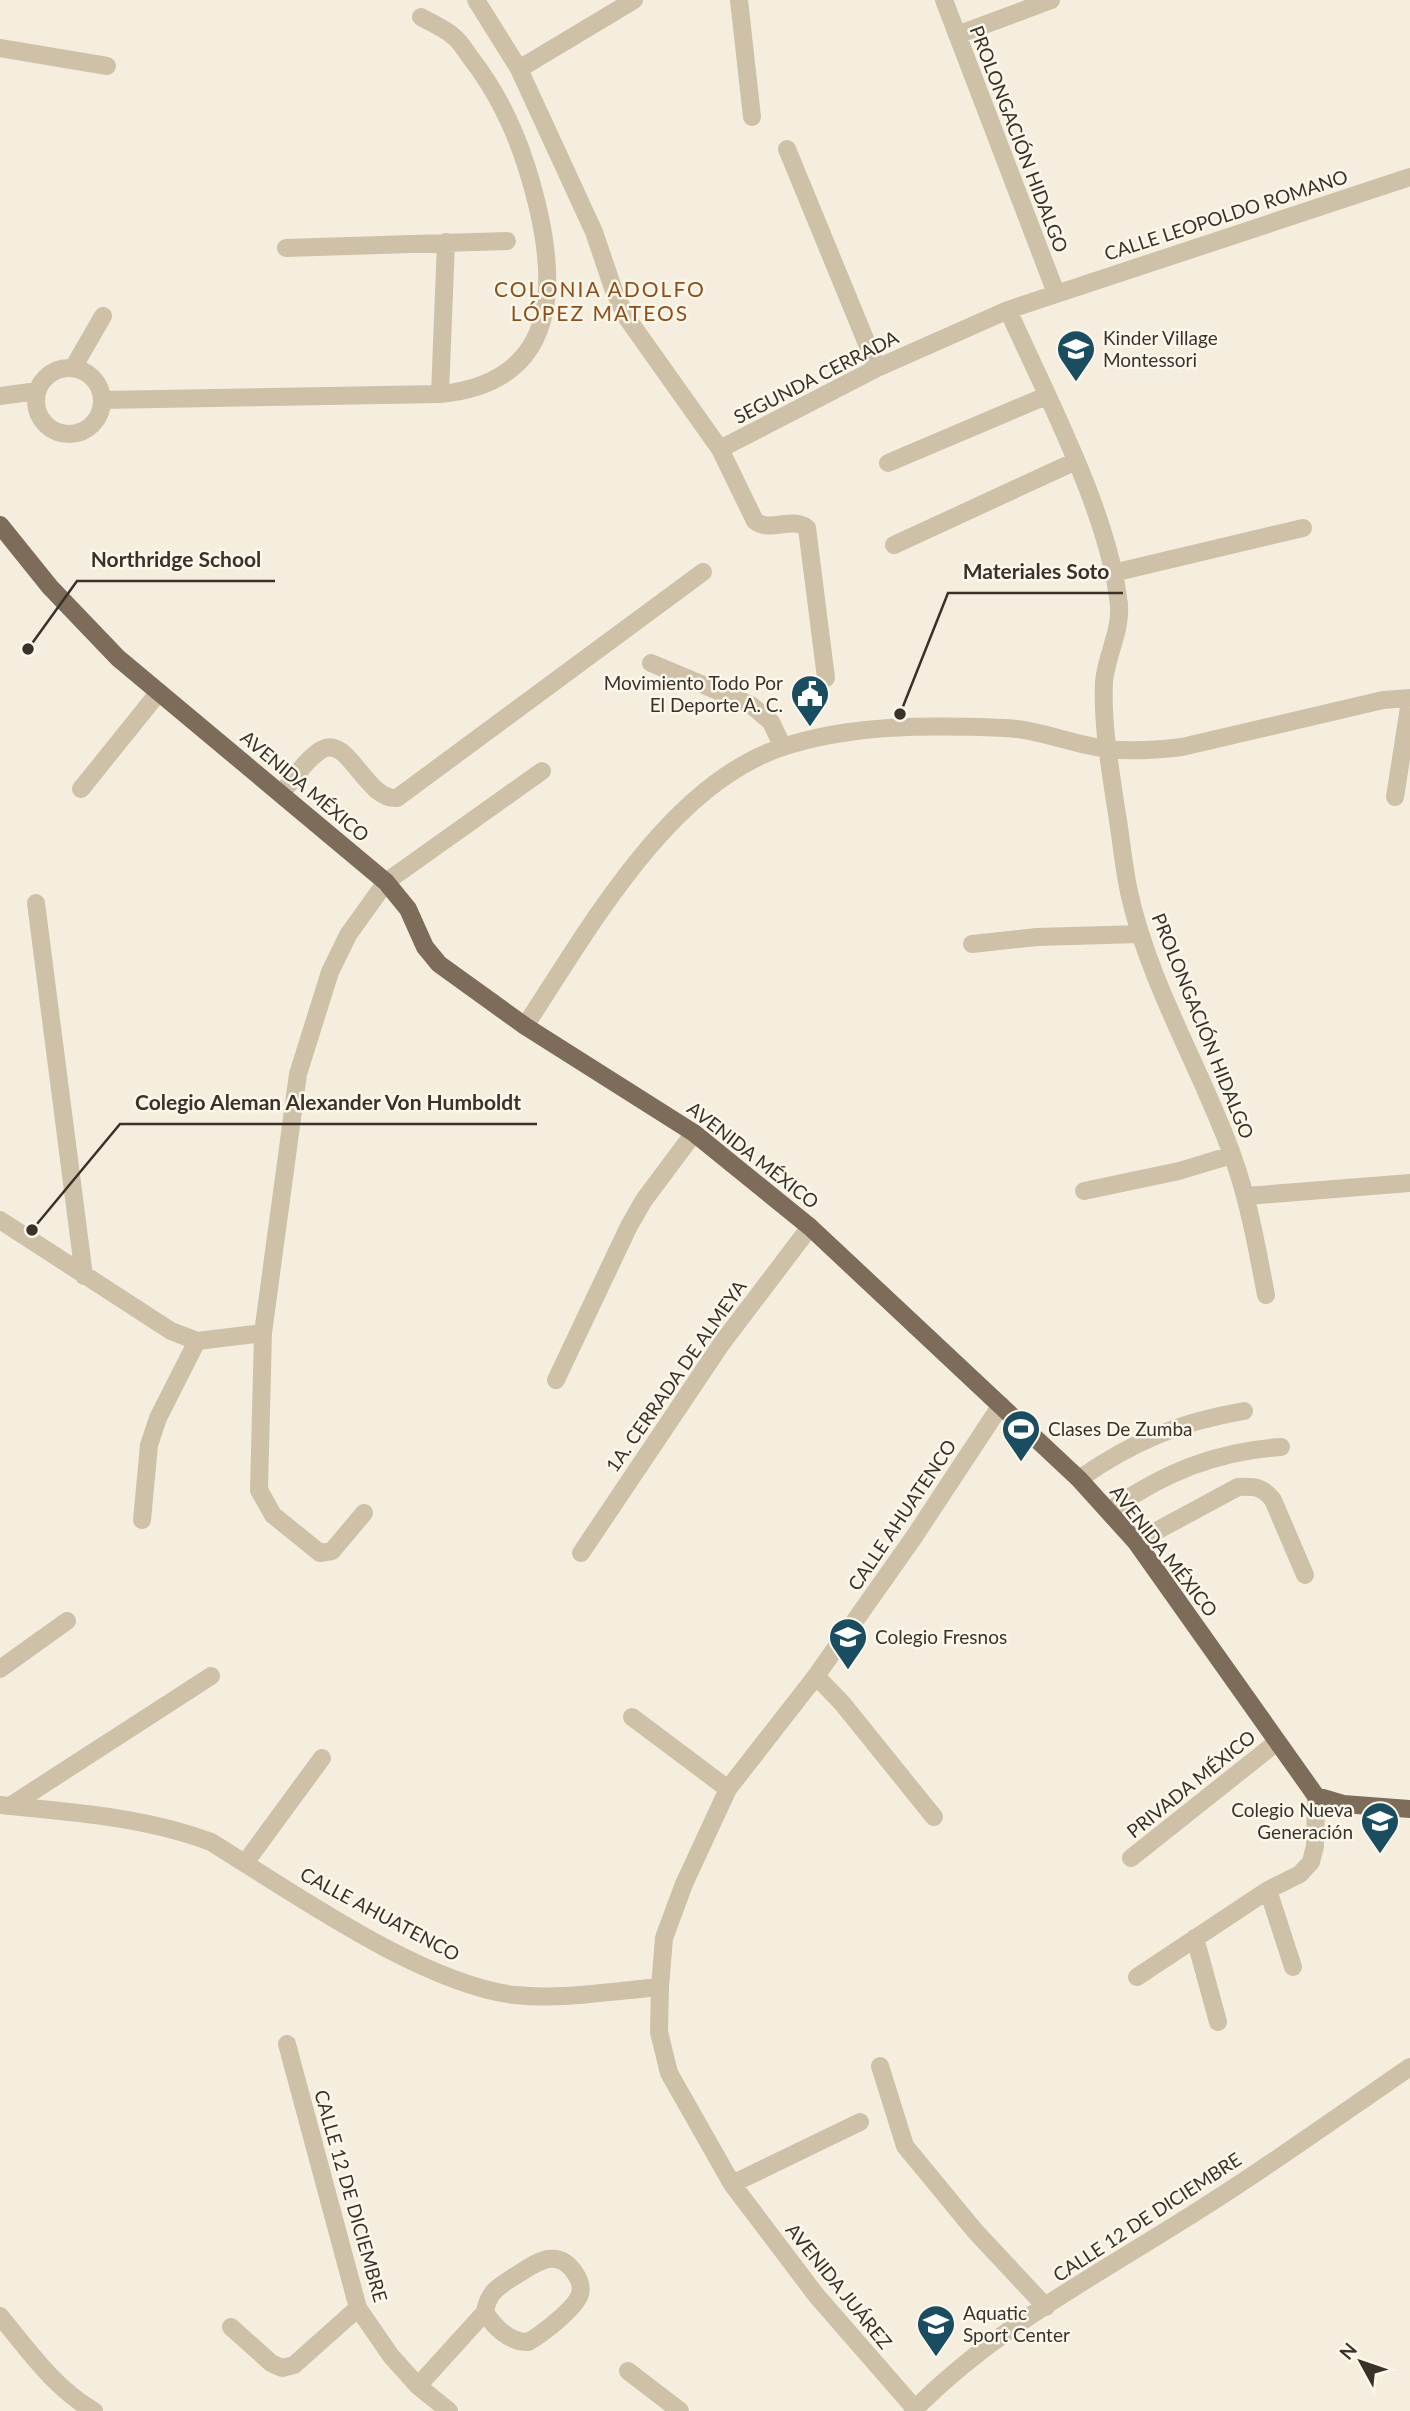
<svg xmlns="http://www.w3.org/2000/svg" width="1410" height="2411" font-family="Lato,sans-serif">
  <rect width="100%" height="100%" fill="#f5eede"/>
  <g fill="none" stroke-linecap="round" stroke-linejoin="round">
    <path stroke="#cec1a8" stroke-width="18" d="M476 0 519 69 594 232 614 291 627 318 720 449 755 521C770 533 792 516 807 528L826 678
      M739 0 752 117
      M944 0 1056 293
      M957 35 1051 0
      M0 48 107 66
      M519 69 634 0
      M787 149 877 368
      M286 248 507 241
      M1008 310C1046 395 1109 513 1119 605 1121 632 1106 656 1104 682 1102 724 1110 767 1116 808 1121 836 1123 864 1129 892 1149 984 1201 1068 1233 1157 1249 1202 1257 1248 1266 1295
      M73 368 103 316
      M36 401a33 33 0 1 1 66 0a33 33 0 1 1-66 0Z
      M440 394 446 242
      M0 396 37 391
      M102 400 440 394C574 381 556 260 526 165 513 125 496 90 470 57 465 50 460 41 453 36 444 28 431 23 421 17
      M720 449 877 368 1008 310 1410 177
      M888 463 1046 396
      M894 545 1076 461
      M1113 573 1303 528
      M651 663 751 705 771 722 783 747
      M81 789 159 692
      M281 794C293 780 305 760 321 750 348 733 365 800 397 798L703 572
      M1395 797 1410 701
      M36 903 84 1276
      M972 944 1037 937 1140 934
      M525 1026C588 931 668 784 783 747 852 724 932 725 1004 728 1039 729 1073 745 1108 749 1132 752 1157 750 1182 747L1383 700 1410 698
      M1084 1191 1179 1171 1232 1155
      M1246 1196 1410 1183
      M0 1220 171 1331 197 1341 263 1333
      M556 1380 629 1226 644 1200 694 1133
      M1079 1479C1132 1442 1179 1422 1244 1411
      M1110 1510C1164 1473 1216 1451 1281 1447
      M364 1513 332 1551 320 1553 273 1515 259 1490 263 1333 298 1074 330 972 348 935 386 882 542 771
      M142 1520 149 1445 158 1418 197 1341
      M1136 1542 1238 1487C1255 1486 1263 1487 1273 1500L1305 1575
      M581 1553 722 1343 810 1227
      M0 1669 67 1621
      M816 1676 842 1703 934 1817
      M632 1717 728 1789
      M0 1805C70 1812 146 1817 211 1842 292 1892 422 1984 515 1995 562 2000 613 1991 660 1987
      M10 1806 211 1676
      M1131 1858 1277 1742
      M245 1863 322 1758
      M1268 1890 1293 1967
      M1195 1938 1218 2022
      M1137 1977 1268 1890 1300 1874 1311 1862 1315 1846 1316 1796
      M287 2044 358 2308 391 2356 418 2386 449 2411
      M880 2066 905 2146 975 2231 1046 2307
      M732 2184 860 2122
      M0 2316C28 2350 55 2389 94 2411
      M231 2327 271 2363 282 2368 294 2365 358 2308
      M628 2371 680 2411
      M418 2386 485 2312C488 2292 499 2286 515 2276 536 2263 557 2246 575 2273 579 2279 582 2287 580 2294 576 2308 541 2335 528 2342 509 2342 494 2327 485 2312
      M913 2411C995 2327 1101 2273 1199 2210 1271 2165 1340 2115 1410 2067
      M917 2411 816 2295 732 2184 669 2073 659 2032 660 1987 664 1938 684 1884 728 1789 816 1676 914 1537 1001 1405"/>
    <path stroke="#7d6c59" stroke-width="18" d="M0 525 50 587 118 658 386 882 408 909 425 947 439 964 525 1026 694 1133 810 1227 1079 1479 1136 1542 1316 1796 1343 1804 1410 1809"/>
  </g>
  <defs>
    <symbol id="school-pin" viewBox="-11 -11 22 30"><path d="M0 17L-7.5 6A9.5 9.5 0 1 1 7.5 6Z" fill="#1a4d60" stroke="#fbf7eb"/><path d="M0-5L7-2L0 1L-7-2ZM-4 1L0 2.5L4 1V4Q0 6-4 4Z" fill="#fff"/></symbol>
    <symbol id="civic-pin" viewBox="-11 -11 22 30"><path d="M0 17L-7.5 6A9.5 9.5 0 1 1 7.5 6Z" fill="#1a4d60" stroke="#fbf7eb"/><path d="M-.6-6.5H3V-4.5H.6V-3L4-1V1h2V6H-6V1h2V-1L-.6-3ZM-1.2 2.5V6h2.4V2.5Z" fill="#fff"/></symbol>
    <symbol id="stadium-pin" viewBox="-11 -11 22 30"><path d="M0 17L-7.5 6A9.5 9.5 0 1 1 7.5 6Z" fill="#1a4d60" stroke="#fbf7eb"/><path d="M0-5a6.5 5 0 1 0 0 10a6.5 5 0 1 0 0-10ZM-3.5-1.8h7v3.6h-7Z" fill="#fff"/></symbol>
  </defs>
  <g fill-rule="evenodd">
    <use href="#school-pin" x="1054" y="327" width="44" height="60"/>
    <use href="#civic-pin" x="788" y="672" width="44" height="60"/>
    <use href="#stadium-pin" x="999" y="1407" width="44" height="60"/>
    <use href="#school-pin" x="826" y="1615" width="44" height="60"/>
    <use href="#school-pin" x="1358" y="1799" width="44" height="60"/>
    <use href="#school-pin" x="914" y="2302" width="44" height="60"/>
  </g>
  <g text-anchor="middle" stroke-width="5" stroke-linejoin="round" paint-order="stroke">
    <g font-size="19" fill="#3a3229" stroke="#fbf7eb">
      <text transform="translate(1019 139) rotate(69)" y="7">PROLONGACIÓN HIDALGO</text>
      <text transform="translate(1226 215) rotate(-18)" y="7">CALLE LEOPOLDO ROMANO</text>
      <text transform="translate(816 377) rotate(-27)" y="7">SEGUNDA CERRADA</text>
      <text transform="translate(305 786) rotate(40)" y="7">AVENIDA MÉXICO</text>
      <text transform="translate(1203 1026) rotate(68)" y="7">PROLONGACIÓN HIDALGO</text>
      <text transform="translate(753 1155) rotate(38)" y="7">AVENIDA MÉXICO</text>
      <text transform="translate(676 1376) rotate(-55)" y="7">1A. CERRADA DE ALMEYA</text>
      <text transform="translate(902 1515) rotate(-56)" y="7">CALLE AHUATENCO</text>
      <text transform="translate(1164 1551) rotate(52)" y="7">AVENIDA MÉXICO</text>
      <text transform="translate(1191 1784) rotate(-39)" y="7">PRIVADA MÉXICO</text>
      <text transform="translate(380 1914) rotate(28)" y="7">CALLE AHUATENCO</text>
      <text transform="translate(351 2196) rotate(74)" y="7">CALLE 12 DE DICIEMBRE</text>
      <text transform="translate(1147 2217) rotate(-33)" y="7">CALLE 12 DE DICIEMBRE</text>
      <text transform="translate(839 2286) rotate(51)" y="7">AVENIDA JUÁREZ</text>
    </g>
    <g font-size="19" fill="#3a3229" stroke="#fbf7eb" text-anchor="start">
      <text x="1103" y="345">Kinder Village<tspan x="1103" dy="22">Montessori</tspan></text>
      <text x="783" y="690" text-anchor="end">Movimiento Todo Por<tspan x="783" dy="22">El Deporte A. C.</tspan></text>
      <text x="1048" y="1436">Clases De Zumba</text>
      <text x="875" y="1644">Colegio Fresnos</text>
      <text x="1353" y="1817" text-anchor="end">Colegio Nueva<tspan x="1353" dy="22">Generación</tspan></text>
      <text x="963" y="2320">Aquatic<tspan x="963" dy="22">Sport Center</tspan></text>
    </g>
    <g font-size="21" letter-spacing="2" fill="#904e1b" stroke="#fbf7eb">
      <text x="600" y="297">COLONIA ADOLFO<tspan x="600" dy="24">LÓPEZ MATEOS</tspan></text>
    </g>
  </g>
  <path fill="none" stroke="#3a3229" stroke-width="2.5" d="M28 649L77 581H275M900 714L948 593H1123M32 1230L120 1124H537"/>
  <g fill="#3a3229" stroke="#fbf7eb" stroke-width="2.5">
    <circle cx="28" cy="649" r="7"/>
    <circle cx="900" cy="714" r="7"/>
    <circle cx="32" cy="1230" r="7"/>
  </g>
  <g font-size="21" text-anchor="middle" font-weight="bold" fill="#3a3229" stroke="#fbf7eb" stroke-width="5" stroke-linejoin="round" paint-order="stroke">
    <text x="176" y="567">Northridge School</text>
    <text x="1036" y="579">Materiales Soto</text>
    <text x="328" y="1110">Colegio Aleman Alexander Von Humboldt</text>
  </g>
  <g transform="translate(1361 2362) rotate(310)" stroke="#fbf7eb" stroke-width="5" paint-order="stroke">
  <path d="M0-5L12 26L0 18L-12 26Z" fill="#3a3229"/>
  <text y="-10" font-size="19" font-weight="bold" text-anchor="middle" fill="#3a3229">N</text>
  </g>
</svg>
